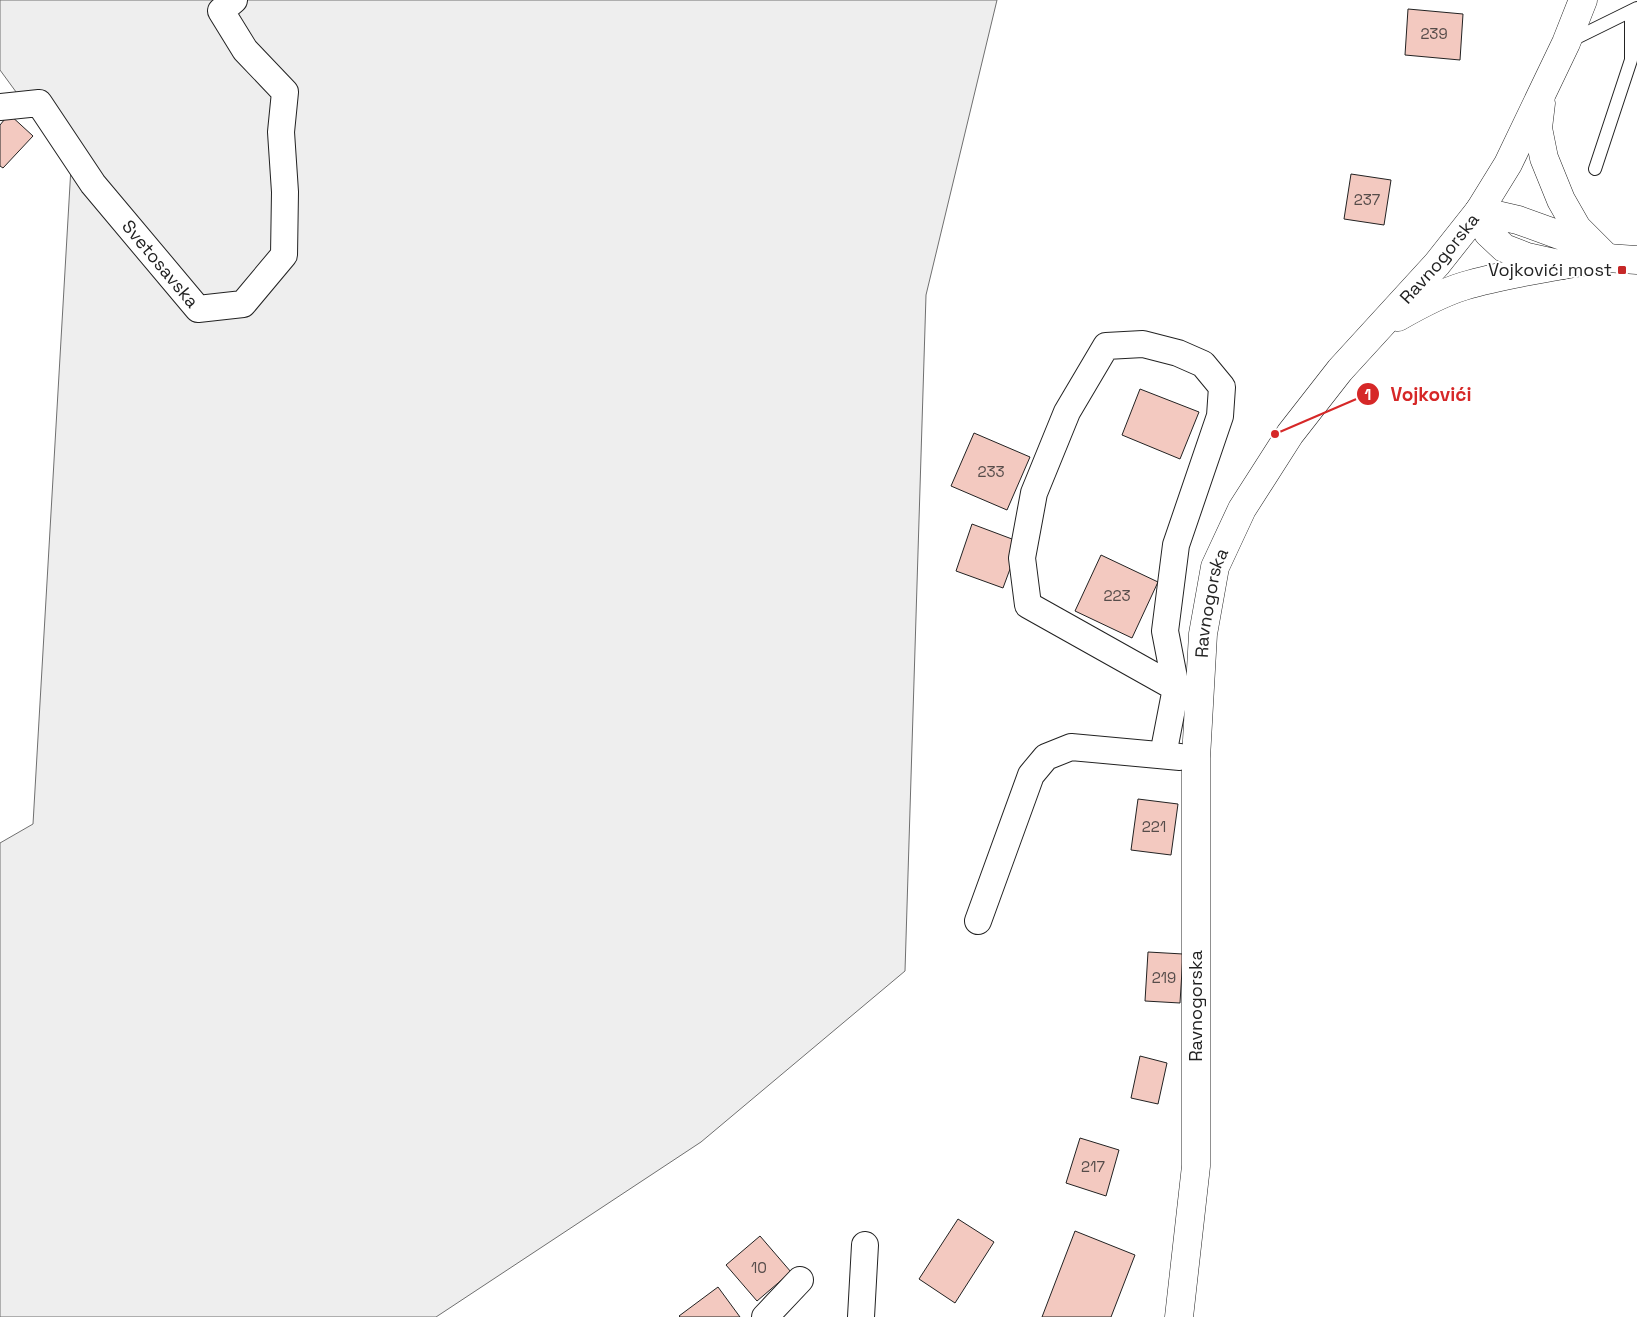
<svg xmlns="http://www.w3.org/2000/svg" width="1637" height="1317" font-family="'Space Grotesk',sans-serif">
  <rect width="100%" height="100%" fill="#fff"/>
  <path fill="#eee" stroke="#6f6f6f" d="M0 0H997L926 295 905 971 701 1142 436 1317H0V843L33 824 71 167 0 70Z"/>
  <path fill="#f3c9c0" stroke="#222" d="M1408 9 1463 14 1460 60 1405 55Z
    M9 114 33 136 3 168 0 166V125Z
    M1351 174 1391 180 1384 225 1344 219Z
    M1140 389 1199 412 1180 459 1122 435Z
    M974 433 1030 457 1007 510 951 486Z
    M972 524 1020 542 1003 588 956 571Z
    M1101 555 1158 582 1132 638 1075 611Z
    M1138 799 1178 804 1171 855 1131 850Z
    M1148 952 1183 954 1180 1003 1145 1001Z
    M1140 1056 1167 1063 1158 1104 1131 1098Z
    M1080 1138 1119 1150 1106 1196 1066 1183Z
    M958 1219 994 1242 955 1303 919 1279Z
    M1075 1231 1135 1255 1111 1317H1042Z
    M760 1236 791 1272 757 1301 726 1265Z
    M718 1287 740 1317H680L679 1316Z"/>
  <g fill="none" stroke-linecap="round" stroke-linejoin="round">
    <defs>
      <path id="lane" d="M1570 41 1637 8
        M1595 169 1631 60V12"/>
      <g id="street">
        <path id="s1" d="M0 107 39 103 93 184 198 309 243 304 284 255 285 192 281 132 285 92 245 50 221 11 234 0"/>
        <path d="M1163 755 1176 688 1028 605 1022 558 1034 493 1067 412 1106 346 1143 344 1178 353 1203 364 1222 387 1220 416 1176 545 1165 631 1176 688"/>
        <path d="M978 921 1031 775 1046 757 1071 747 1180 757"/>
        <path d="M765 1317 800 1280"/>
        <path d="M861 1317 865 1245"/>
      </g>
      <path id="secondary" d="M1479 211 1488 233 1504 248 1527 257 1563 265 1607 258 1637 260
        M1479 211 1518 220 1565 237 1601 255"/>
      <g id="primary">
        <path d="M1541 103 1538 128 1544 158 1561 200 1577 228 1607 258"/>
        <path d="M1398 317C1419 305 1441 293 1464 286 1497 276 1530 271 1563 265"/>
        <path id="s2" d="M1179 1317 1196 1166V758L1203 634 1215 567 1242 509 1290 434 1340 370 1437 264 1479 211 1508 164 1566 43 1583 0"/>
      </g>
    </defs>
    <use href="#lane" stroke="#222" stroke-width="14"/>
    <use href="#street" stroke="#222" stroke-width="28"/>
    <use href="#secondary" stroke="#222" stroke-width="29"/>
    <use href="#primary" stroke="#222" stroke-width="29"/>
    <use href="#lane" stroke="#fff" stroke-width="12"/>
    <use href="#street" stroke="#fff" stroke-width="26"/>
    <use href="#secondary" stroke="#fff" stroke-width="28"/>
    <use href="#primary" stroke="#fff" stroke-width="28"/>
  </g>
  <rect fill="#c62828" stroke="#fff" stroke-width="2" x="1617" y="265" width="10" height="10" rx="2.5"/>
  <g text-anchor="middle" stroke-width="4" stroke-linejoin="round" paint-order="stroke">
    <g font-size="15" fill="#564c4a">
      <text x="1434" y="39">239</text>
      <text x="1367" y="205">237</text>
      <text x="991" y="477">233</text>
      <text x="1117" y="601">223</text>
      <text x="1154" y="832">221</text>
      <text x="1164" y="983">219</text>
      <text x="1093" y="1172">217</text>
      <text x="759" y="1273">10</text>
    </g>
    <g font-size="18" fill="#222" stroke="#fff">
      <text dy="6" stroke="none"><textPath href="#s2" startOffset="1136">Ravnogorska</textPath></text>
      <text dy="6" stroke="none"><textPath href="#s1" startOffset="241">Svetosavska</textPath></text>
      <text dy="6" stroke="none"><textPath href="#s2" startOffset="716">Ravnogorska</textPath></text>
      <text transform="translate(1196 1006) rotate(-90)" y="6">Ravnogorska</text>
    </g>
    <g font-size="18" fill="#222" stroke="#fff" text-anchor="end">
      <text x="1612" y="276">Vojkovići most</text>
    </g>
  </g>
  <path fill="none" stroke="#d62828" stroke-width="2" d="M1275 434L1368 394"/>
  <g fill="#d62828" stroke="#fff" stroke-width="2">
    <circle cx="1275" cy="434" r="5"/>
    <circle cx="1368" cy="394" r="12"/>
  </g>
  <g font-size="15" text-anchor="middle" font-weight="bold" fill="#fff">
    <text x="1368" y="400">1</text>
  </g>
  <g font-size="19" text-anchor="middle" font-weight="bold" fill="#d62828" stroke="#fff" stroke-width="4" stroke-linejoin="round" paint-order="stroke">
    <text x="1431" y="401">Vojkovići</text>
  </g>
</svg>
